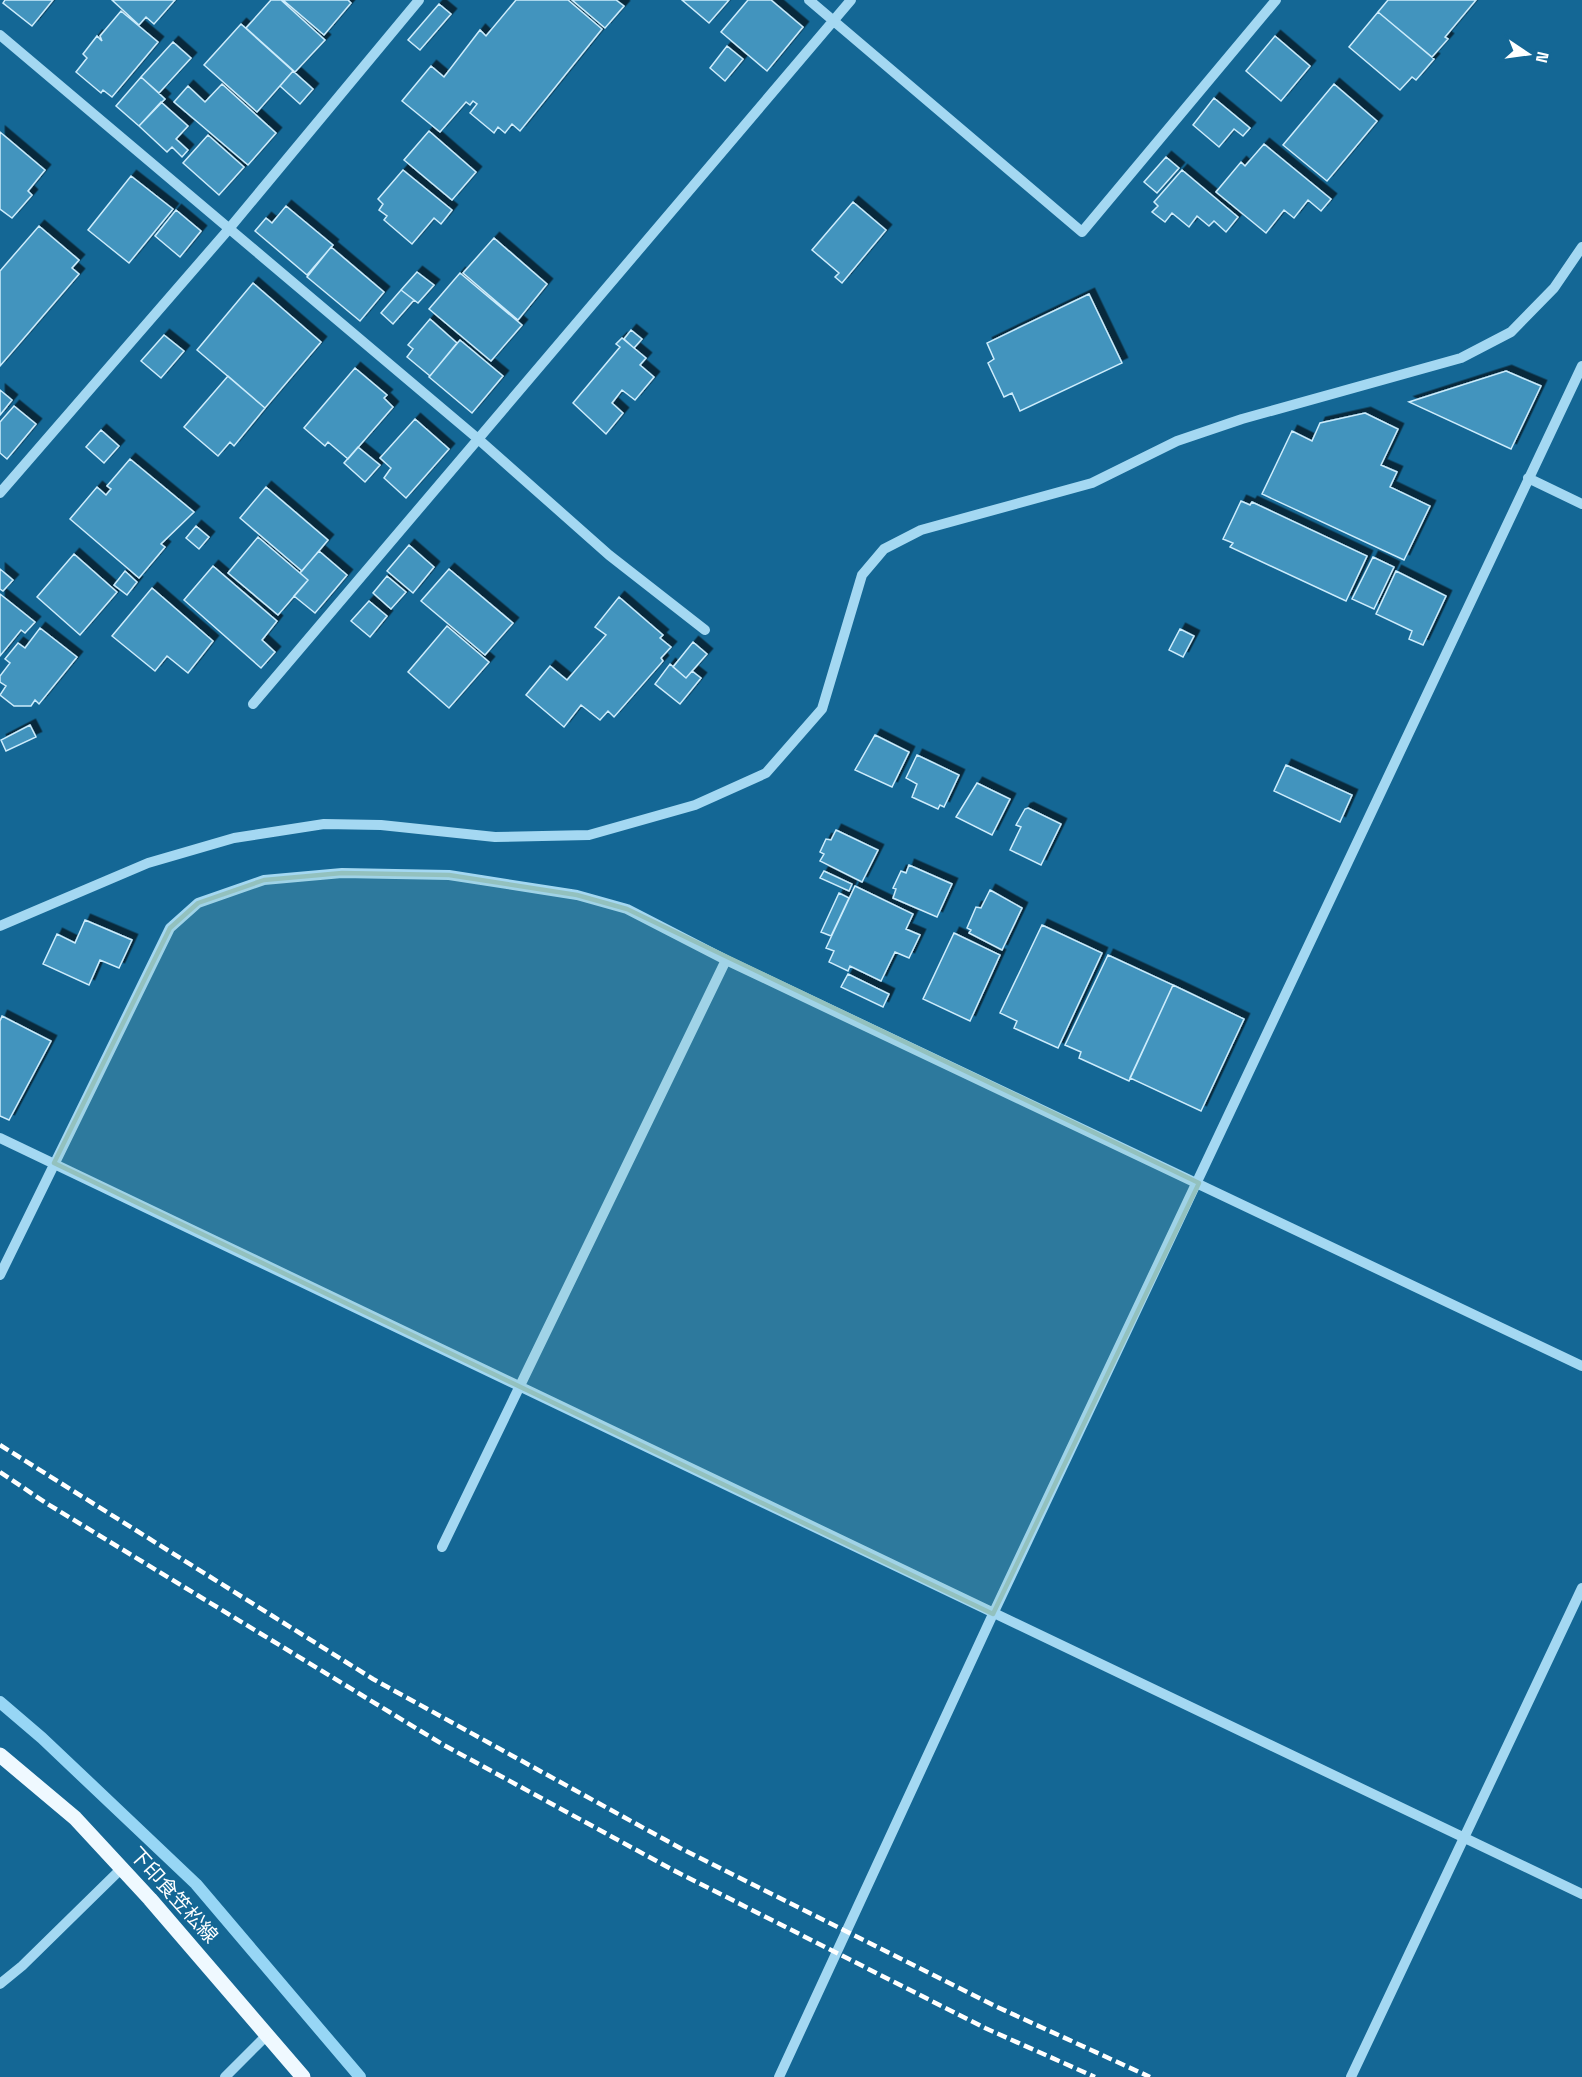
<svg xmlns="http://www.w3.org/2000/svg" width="1582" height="2077" font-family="'Space Grotesk','Noto Sans JP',sans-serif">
  <defs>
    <filter id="shadow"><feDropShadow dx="5.5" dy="-5.5" stdDeviation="0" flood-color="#0009"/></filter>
  </defs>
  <rect width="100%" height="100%" fill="#146795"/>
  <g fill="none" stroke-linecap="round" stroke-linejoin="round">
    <path stroke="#97d6f5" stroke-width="12" d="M0 1702 42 1738 196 1884 360 2077"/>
  </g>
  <path fill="#4294be" stroke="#ccecfc" stroke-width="1.5" filter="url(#shadow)" d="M5 0H53L32 26 3 3Z
    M112 0H175L154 24 146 17 139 25Z
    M271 0H281L325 40 295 72 246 28Z
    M283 0H348L351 3 324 35Z
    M516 0H568L602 29 520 131 512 124 505 133 498 127 494 133 470 113 477 104 473 101 470 105 466 102 440 132 402 101 431 66 444 77 480 30 486 36Z
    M572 0H616L624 6 605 28Z
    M682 0H729L709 23Z
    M748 0H771L803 27 767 71 721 32Z
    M1388 0H1476L1445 37 1448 39 1432 57 1378 12Z
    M439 4 451 14 420 50 408 40Z
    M121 11 158 42 112 97 103 90 101 93 76 72 87 58 83 54 97 36 102 41 100 36Z
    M1378 12 1434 59 1416 80 1412 77 1400 90 1349 47Z
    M241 24 293 71 257 112 204 65Z
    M1275 36 1310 66 1281 101 1246 71Z
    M173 42 191 58 159 93 141 77Z
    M727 46 743 59 725 81 710 68Z
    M293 71 313 89 300 104 280 86Z
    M141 77 165 99 139 126 116 106Z
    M222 84 276 133 248 165 174 102 188 86 205 102Z
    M1334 84 1377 121 1327 181 1283 145Z
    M1214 98 1250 128 1243 136 1234 129 1219 147 1193 125Z
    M161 102 188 126 176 139 188 150 182 157 172 147 167 152 139 126Z
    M429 131 476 172 452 200 404 160Z
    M0 132 45 170 28 191 32 195 12 218 0 209Z
    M208 135 244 167 219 195 183 163Z
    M1264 144 1331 199 1321 211 1308 200 1294 218 1284 210 1266 233 1216 192 1241 162 1245 166Z
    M1166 157 1179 168 1157 193 1144 182Z
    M403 170 452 210 441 224 434 218 412 244 384 220 387 216 379 210 383 204 378 199Z
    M1182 170 1238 217 1226 232 1214 221 1209 226 1197 216 1189 227 1172 213 1165 222 1152 212 1158 206 1154 202Z
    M131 176 173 209 129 263 88 230Z
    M853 202 886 230 842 283 835 277 839 273 812 250Z
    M286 206 333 245 307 275 255 231 266 218 272 223Z
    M176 210 201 231 180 257 155 236Z
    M39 226 79 260 72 268 79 274 0 366V271Z
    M494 238 547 284 518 320 463 273Z
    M331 247 384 292 360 321 307 277Z
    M417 272 434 285 418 303 401 290Z
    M460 273 522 325 491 361 429 309Z
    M253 283 321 342 265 408 197 350Z
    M401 290 414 300 393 324 381 313Z
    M1089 294 1122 363 1020 411 1012 393 1004 397 988 363 994 359 987 343Z
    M430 319 457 343 430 376 407 357 413 349 408 345Z
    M631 330 642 339 634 348 624 339Z
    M164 335 184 351 161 378 141 361Z
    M622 338 646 358 640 365 654 377 635 400 622 390 612 403 623 413 606 434 573 403 620 347 616 344Z
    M460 340 503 376 472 413 429 377Z
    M355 368 387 395 384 398 393 407 348 459 328 442 325 446 304 428Z
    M1506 371 1541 386 1511 449 1409 402Z
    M228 376 265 408 234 446 230 442 218 456 184 427Z
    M0 390 12 400 0 415Z
    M14 406 36 424 7 459 0 453V422Z
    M1365 413 1398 429 1381 465 1397 472 1390 487 1430 506 1404 560 1262 494 1292 431 1312 441 1320 423Z
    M415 419 449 449 406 498 384 478 391 468 380 458Z
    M101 430 119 446 104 463 86 447Z
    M358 447 380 465 365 482 344 463Z
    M130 459 194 512 161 544 165 547 139 578 70 519 97 487 106 495 111 489 107 486Z
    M266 487 328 540 302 571 240 518Z
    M1241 501 1250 505 1252 502 1367 556 1346 601 1230 547 1233 543 1223 539Z
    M196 526 209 537 199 549 186 538Z
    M258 537 308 580 278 615 228 573Z
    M409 545 434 567 413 593 387 571Z
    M319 551 347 575 315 613 294 596 308 580 300 573Z
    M74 554 117 592 80 635 37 597Z
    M1373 557 1394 567 1374 609 1352 599Z
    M213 566 277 621 262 640 275 652 261 668 184 600Z
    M0 569 13 580 3 591 0 589Z
    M449 569 513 623 485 655 421 601Z
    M125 571 137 582 127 595 114 585Z
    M1396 571 1446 596 1423 645 1409 639 1412 631 1376 614Z
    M387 576 406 592 391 609 373 593Z
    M152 588 213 641 188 673 167 656 155 671 112 636Z
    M0 594 35 622 25 633 21 630 0 656Z
    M619 597 663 635 660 638 671 647 661 658 663 661 614 717 608 711 600 720 581 705 564 727 526 695 550 666 567 680 606 635 595 627Z
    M369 601 387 616 370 637 351 621Z
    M447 626 489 662 449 708 408 672Z
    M40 628 77 657 39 704 35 700 31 706H14L0 695 6 686 0 682V676L10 663 5 659 18 643 25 648Z
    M1180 629 1194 636 1183 657 1169 650Z
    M693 642 707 654 686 678 673 667Z
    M670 664 686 678 692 671 701 678 680 704 655 684Z
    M30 725 36 737 6 751 1 740Z
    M875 735 909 752 892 787 855 770Z
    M917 755 959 775 944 807 940 805 938 809 912 797 917 784 906 778Z
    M1286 765 1352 795 1340 822 1274 791Z
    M977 783 1010 799 992 835 956 817Z
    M1028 808 1061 824 1041 865 1010 850 1021 827 1016 825 1025 809Z
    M836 830 878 850 862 882 820 861 824 854 820 852 826 839 831 840Z
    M909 865 952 884 937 917 893 898 896 889 893 888 901 871 906 873Z
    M824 871 852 884 849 891 820 878Z
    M855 886 913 914 906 929 920 935 909 958 895 952 881 981 850 966 848 971 829 962 834 951 826 948Z
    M990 890 1022 908 1002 950 969 933 971 930 967 928 976 907 981 908Z
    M839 893 849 898 831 936 821 932Z
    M85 920 132 940 119 968 100 960 89 985 43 964 57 934 75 943Z
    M1042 925 1102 953 1058 1048 1014 1028 1017 1021 1000 1013Z
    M954 933 1000 955 970 1021 923 999Z
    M1108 955 1173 985 1129 1081 1079 1058 1081 1052 1065 1045Z
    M848 974 889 994 883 1007 841 987Z
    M1173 985 1244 1019 1201 1111 1130 1078Z
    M2 1016 51 1041 9 1120 0 1116V1021Z"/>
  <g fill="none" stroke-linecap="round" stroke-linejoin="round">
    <path stroke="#a4d8f2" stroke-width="10" d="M809 0 1082 232 1276 0
      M0 35 477 438 609 555 705 630
      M1528 478 1582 504
      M0 493 228 230 419 0
      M253 704 851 0
      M0 926 148 863 234 838 324 824 381 825 495 837 589 835 695 805 766 773 822 709 862 575 884 549 921 530 1092 483 1177 441 1242 419 1461 358 1511 332 1554 288 1582 247
      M0 1138 1582 1894
      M0 1275 170 928 198 903 264 880 342 873 449 875 577 895 627 909 726 960
      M442 1547 726 960 1582 1366
      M0 1984 22 1966 122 1868
      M225 2077 268 2034
      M779 2077 993 1614 1582 366
      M1351 2077 1582 1588"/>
    <path stroke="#eff9ff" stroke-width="15" d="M0 1755 75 1818 150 1899 303 2077"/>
    <path stroke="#fff" stroke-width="4.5" stroke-dasharray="10 4.5" stroke-linecap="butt" d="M0 1445 373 1679 680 1848 995 2006 1150 2077
      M0 1472 46 1503 442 1744 673 1870 985 2028 1095 2077"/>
  </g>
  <path fill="#93c1be" fill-opacity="0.2" stroke="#93c1be" stroke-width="4.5" stroke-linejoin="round" d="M342 873 449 875 577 895 627 909 1199 1183 993 1614 54 1163 170 928 198 903 264 880Z"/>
  <g text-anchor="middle" stroke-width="4.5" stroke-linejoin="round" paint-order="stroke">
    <g font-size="20" fill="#fff" stroke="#146795">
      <text transform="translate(174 1895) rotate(48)" y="7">下印食笠松線</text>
    </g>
  </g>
  <g transform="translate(1528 54) rotate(103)" stroke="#146795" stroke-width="4.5" paint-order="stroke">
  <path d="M0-4.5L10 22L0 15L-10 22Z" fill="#ffffff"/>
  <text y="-9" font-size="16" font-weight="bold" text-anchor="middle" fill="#ffffff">N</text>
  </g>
</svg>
